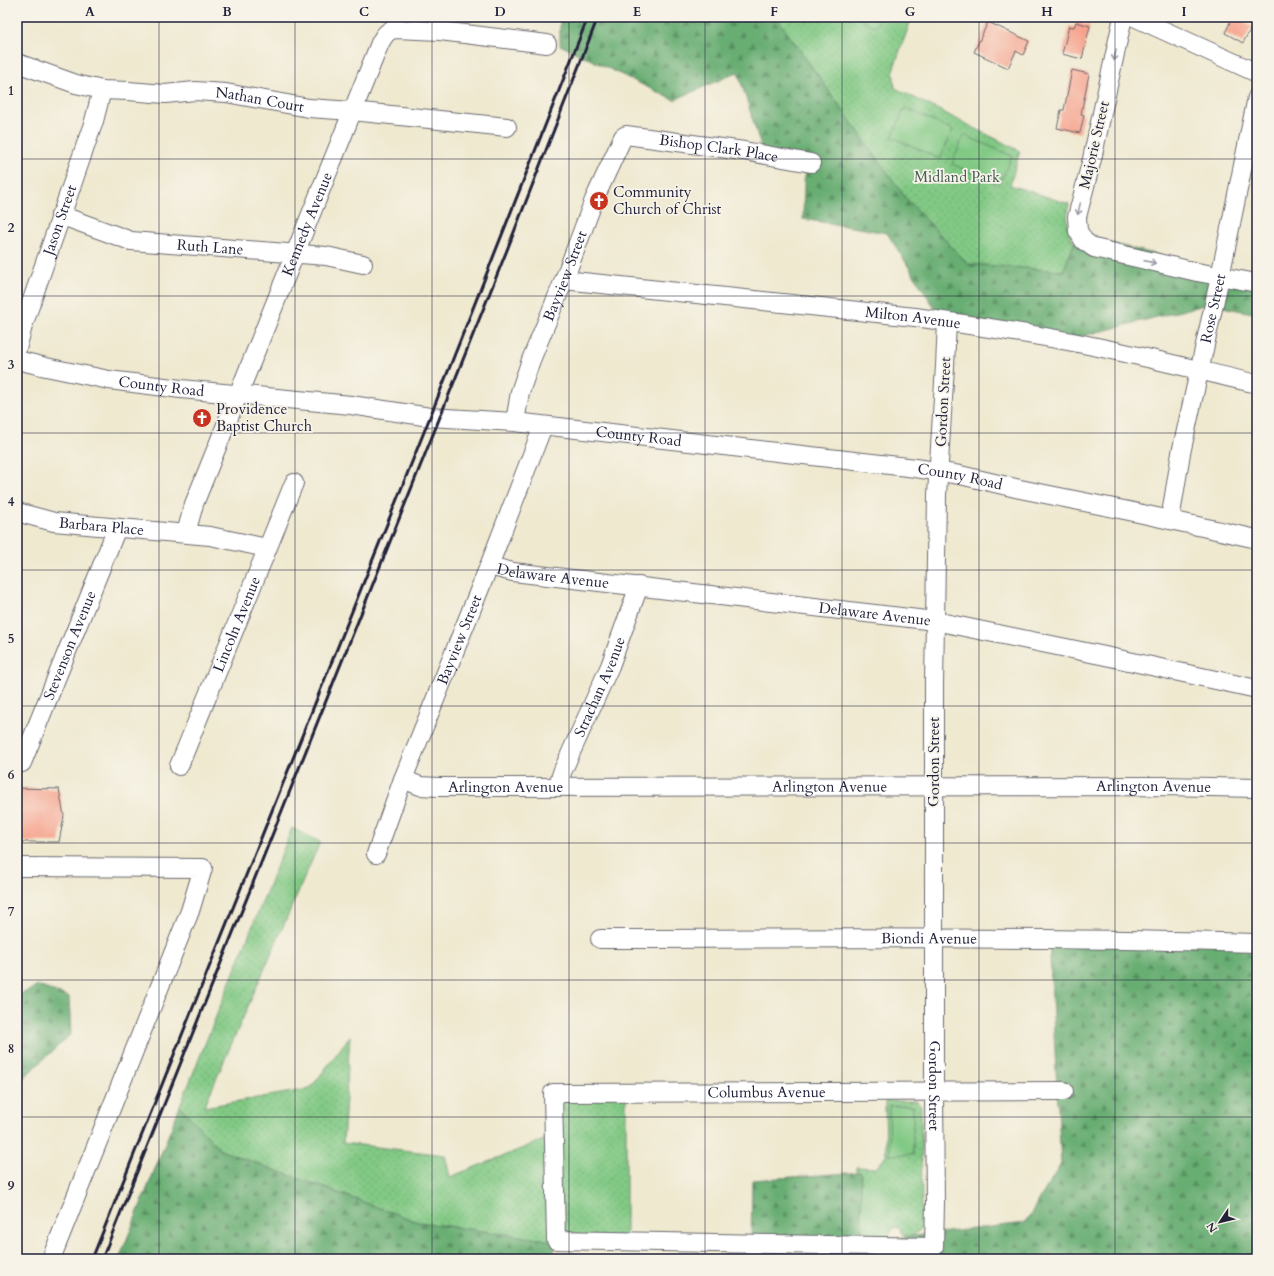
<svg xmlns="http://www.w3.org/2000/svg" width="1274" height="1276" font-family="Cardo,serif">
  <defs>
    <pattern id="grass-dots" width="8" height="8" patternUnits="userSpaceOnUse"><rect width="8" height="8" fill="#81c984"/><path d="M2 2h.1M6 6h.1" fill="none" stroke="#6fac73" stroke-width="1.8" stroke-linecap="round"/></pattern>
    <pattern id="forest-firs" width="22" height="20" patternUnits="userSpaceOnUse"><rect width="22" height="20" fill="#68ad72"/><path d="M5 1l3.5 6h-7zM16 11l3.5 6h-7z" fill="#558c5f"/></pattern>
  </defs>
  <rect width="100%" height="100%" fill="#f7f3e8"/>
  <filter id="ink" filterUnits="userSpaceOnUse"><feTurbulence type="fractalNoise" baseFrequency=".025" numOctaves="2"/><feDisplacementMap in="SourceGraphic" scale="8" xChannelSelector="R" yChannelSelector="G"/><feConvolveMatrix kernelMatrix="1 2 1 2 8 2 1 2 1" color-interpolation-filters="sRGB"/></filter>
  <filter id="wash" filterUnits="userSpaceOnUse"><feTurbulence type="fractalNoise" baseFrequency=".012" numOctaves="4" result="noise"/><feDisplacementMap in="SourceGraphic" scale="16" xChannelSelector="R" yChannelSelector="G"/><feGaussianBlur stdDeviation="0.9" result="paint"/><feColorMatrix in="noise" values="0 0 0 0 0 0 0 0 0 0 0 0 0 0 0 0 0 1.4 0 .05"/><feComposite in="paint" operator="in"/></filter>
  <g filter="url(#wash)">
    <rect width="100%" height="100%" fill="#efe9d0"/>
    <path fill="url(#grass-dots)" stroke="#527660" d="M776 17H912L893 70 895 88 1020 151 1010 185 1069 204C1066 220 1067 229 1074 244L1063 271 968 264 905 197Z
      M292 828 320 842 204 1107 310 1089 350 1036 343 1143 445 1155 450 1177 556 1135 557 1088 626 1089V1237L554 1241 418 1222 220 1150 180 1106Z
      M885 1101H916L921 1106 922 1228 912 1236H904L900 1228 894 1227 888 1237 858 1236 856 1167 876 1168 886 1155Z"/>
    <path fill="url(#forest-firs)" stroke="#456856" d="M560 17H776L905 197 968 264 1063 271 1078 235 1218 270 1257 274V314L1208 304 1071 339 941 318 887 233 803 219 805 157 762 150 738 72 674 100 560 45Z
      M1049 940 1257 942V1259H855L856 1244 751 1246 752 1180 861 1172 862 1242 1025 1223 1061 1164Z
      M38 986 69 997 71 1034 17 1084V996Z
      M180 1106 220 1150 418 1222 554 1241 555 1259H119Z"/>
    <path fill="#81c984" stroke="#527660" d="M857 17H880L876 27Z
      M905 108 953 130 940 159 892 137Z
      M964 135 1012 156 999 185 952 164Z
      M889 1106H913V1154L890 1155Z"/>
    <g id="blocks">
      <path fill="#f6a38d" d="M1232 18 1239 22 1240 19 1252 26 1243 43 1225 33Z
        M988 22 1029 41 1023 55 1016 51 1008 68 974 52Z
        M1076 22 1090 26 1082 59 1062 54 1069 26 1074 27Z
        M1072 70 1089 74 1081 114 1084 115 1080 133 1057 128 1061 110H1064Z
        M17 788 59 789 64 816 59 842H17Z"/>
    </g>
  </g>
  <g filter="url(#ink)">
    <use href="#blocks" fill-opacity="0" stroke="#6a686f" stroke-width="1"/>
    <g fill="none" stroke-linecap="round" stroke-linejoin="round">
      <defs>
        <g id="minor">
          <path d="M1123 17 1092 159 1077 217 1078 231 1084 241 1094 248 1197 272 1257 283"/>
          <path d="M1134 17 1257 73"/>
          <path id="s1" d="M17 63 76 84 102 90 128 91 165 94 195 91 226 93 309 108 352 111 507 127"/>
          <path id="s2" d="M60 215 131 241 326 256 363 264"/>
          <path id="s3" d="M564 280 915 317C964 324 1013 331 1062 340 1128 352 1192 369 1257 384"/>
          <path id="s4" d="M947 322 945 366 937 495 934 684V1092L935 1203 934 1247 556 1240 553 1093 1064 1091"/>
          <path id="s5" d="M17 349 23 326 94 121 102 90"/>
          <path id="s6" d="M17 360 46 367 109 380 181 389 351 405 430 417 515 422 916 468 960 475 1020 489 1129 511 1257 539"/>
          <path id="s7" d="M515 422 520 392 531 360 564 280 594 200 623 137 626 135 744 151 811 163"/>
          <path id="s8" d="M17 512 54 522 210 536 267 548"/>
          <path id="s9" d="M1170 520 1181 453 1220 277 1257 97"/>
          <path id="s10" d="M186 533 194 504 380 43C384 36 387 30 396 29L440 31 547 44"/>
          <path id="s11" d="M489 566 513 572 935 621 1110 657 1257 689"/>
          <path id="s12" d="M22 763 117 528"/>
          <path id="s13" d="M179 766 294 483"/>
          <path id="s14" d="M403 779 420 786 439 787 1164 786 1257 788"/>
          <path id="s15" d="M557 787 563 770 610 666 639 586"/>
          <path id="s16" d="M376 854 403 779 489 566 543 426"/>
          <path d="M17 867 203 868 190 911 51 1259"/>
          <path id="s17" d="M600 939C819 938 1038 937 1257 943"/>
        </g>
      </defs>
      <use href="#minor" stroke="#6a686f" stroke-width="20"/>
      <use href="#minor" stroke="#fff" stroke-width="18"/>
      <path stroke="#22223b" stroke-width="3" d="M92 1259 430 417 588 17
        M102 1259 507 250 598 17"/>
    </g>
    <defs><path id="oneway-shaft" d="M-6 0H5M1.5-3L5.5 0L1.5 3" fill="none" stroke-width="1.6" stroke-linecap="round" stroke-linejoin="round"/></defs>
    <g stroke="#9c9ca7">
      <use href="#oneway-shaft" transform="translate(1115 55) rotate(102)"/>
      <use href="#oneway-shaft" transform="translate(1079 209) rotate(103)"/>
      <use href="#oneway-shaft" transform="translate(1150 262) rotate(13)"/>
    </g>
  </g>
  <path fill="none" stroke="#22223b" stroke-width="1" stroke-opacity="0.55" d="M159 17V1259M295 17V1259M432 17V1259M569 17V1259M705 17V1259M842 17V1259M979 17V1259M1115 17V1259M17 159H1257M17 296H1257M17 433H1257M17 570H1257M17 706H1257M17 843H1257M17 980H1257M17 1117H1257"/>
  <defs>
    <symbol id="church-disc" viewBox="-11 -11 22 22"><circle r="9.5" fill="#c8321e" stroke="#f7f3e8"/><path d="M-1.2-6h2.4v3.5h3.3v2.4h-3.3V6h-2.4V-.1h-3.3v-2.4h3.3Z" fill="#fff"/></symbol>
  </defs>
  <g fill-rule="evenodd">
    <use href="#church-disc" x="588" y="190" width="22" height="22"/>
    <use href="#church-disc" x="191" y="407" width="22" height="22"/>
  </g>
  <g text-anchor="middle" stroke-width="3.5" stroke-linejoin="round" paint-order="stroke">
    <g font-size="15" fill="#22223b" stroke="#f7f3e8">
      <text dy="5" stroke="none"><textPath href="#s1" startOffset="248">Nathan Court</textPath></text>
      <text transform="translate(1094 145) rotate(-77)" y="5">Majorie Street</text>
      <text dy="5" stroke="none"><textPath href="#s7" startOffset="403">Bishop Clark Place</textPath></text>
      <text dy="5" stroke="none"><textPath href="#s5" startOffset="136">Jason Street</textPath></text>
      <text dy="5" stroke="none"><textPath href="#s10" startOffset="332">Kennedy Avenue</textPath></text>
      <text dy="5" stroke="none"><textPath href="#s2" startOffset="155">Ruth Lane</textPath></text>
      <text dy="5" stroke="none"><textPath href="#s7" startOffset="155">Bayview Street</textPath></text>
      <text dy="5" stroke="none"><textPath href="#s9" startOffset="216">Rose Street</textPath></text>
      <text dy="5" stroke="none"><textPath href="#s3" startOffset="351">Milton Avenue</textPath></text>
      <text dy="5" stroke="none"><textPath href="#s6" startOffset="147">County Road</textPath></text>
      <text transform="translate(943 402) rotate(-87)" y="5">Gordon Street</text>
      <text dy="5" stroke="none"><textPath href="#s6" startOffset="627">County Road</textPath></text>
      <text dy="5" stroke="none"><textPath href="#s6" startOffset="951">County Road</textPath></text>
      <text dy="5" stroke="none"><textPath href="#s8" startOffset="86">Barbara Place</textPath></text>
      <text dy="5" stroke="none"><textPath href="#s11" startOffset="65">Delaware Avenue</textPath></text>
      <text dy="5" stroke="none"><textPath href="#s11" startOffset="389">Delaware Avenue</textPath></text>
      <text dy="5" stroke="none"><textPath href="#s13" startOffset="153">Lincoln Avenue</textPath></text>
      <text dy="5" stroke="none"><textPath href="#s16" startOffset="230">Bayview Street</textPath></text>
      <text dy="5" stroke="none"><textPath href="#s12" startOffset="127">Stevenson Avenue</textPath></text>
      <text dy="5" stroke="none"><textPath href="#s15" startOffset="109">Strachan Avenue</textPath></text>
      <text transform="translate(934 762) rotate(-90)" y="5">Gordon Street</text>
      <text dy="5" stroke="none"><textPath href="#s14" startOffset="104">Arlington Avenue</textPath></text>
      <text dy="5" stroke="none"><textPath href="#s14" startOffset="428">Arlington Avenue</textPath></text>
      <text dy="5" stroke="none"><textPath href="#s14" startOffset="752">Arlington Avenue</textPath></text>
      <text dy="5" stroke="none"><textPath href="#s17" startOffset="329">Biondi Avenue</textPath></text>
      <text dy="5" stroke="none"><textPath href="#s4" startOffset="764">Gordon Street</textPath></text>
      <text dy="5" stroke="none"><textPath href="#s4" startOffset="1664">Columbus Avenue</textPath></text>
    </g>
    <g font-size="15" fill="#435c55" stroke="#f7f3e8">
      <text x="957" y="182">Midland Park</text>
    </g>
    <g font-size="15" fill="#22223b" stroke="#f7f3e8" text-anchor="start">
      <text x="613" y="197">Community<tspan x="613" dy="17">Church of Christ</tspan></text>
      <text x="216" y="414">Providence<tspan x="216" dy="17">Baptist Church</tspan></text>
    </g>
  </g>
  <rect width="1274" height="1276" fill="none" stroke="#f7f3e8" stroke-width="44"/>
  <g transform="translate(1220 1222) rotate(235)" stroke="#f7f3e8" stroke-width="3" paint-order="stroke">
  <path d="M0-3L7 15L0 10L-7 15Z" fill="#22223b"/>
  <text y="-6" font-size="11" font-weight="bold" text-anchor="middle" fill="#22223b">N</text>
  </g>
  <rect x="22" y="22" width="1230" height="1232" fill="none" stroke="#22223b" stroke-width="1.5"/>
  <g font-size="13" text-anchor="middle" font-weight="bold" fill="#22223b">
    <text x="90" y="16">A</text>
    <text x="227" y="16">B</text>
    <text x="364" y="16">C</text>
    <text x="500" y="16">D</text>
    <text x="637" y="16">E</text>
    <text x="774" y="16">F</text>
    <text x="910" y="16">G</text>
    <text x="1047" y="16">H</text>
    <text x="1184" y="16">I</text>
    <text x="11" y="95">1</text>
    <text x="11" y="232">2</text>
    <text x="11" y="369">3</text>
    <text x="11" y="506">4</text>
    <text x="11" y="643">5</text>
    <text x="11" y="779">6</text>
    <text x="11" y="916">7</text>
    <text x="11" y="1053">8</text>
    <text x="11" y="1190">9</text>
  </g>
</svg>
